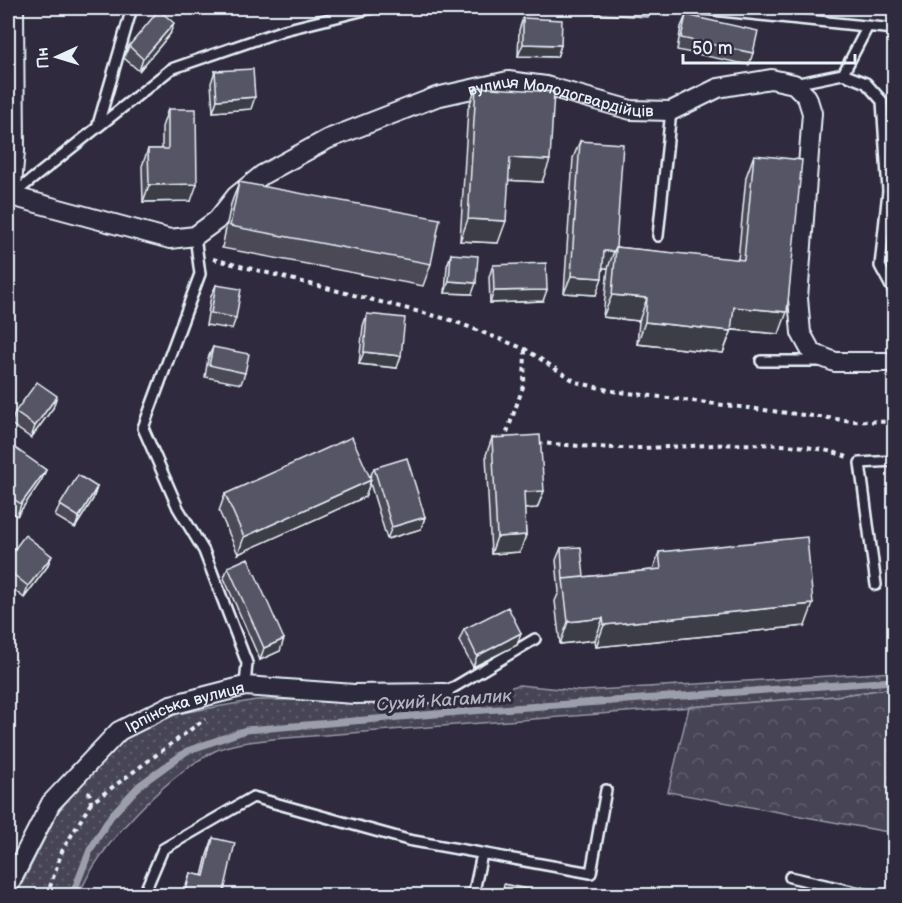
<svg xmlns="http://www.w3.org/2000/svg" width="902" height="903" font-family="'Balsamiq Sans',sans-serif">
  <defs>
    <pattern id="grass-dots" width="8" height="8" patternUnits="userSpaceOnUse" patternTransform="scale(1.5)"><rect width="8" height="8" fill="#464455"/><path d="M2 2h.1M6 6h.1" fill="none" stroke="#615f6e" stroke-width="1.8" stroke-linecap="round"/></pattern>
    <pattern id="forest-crowns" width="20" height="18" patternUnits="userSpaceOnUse" patternTransform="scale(1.5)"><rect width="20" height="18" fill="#464455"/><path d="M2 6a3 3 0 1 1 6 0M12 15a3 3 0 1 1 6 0" fill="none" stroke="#615f6e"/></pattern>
  </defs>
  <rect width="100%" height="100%" fill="#2f2a3d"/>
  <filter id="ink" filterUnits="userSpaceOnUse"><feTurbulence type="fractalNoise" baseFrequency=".0167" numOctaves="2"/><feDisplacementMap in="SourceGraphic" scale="12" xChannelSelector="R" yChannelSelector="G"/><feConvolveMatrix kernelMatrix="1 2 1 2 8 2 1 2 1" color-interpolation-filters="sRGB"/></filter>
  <g filter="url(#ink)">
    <path fill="url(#grass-dots)" stroke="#979aa6" stroke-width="1.5" d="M894 672V688L836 696 273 739C252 742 229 743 211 753 165 778 98 846 79 895L16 896 58 812 96 766 127 738 176 714 256 700 468 699 519 685 580 691Z"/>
    <path fill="url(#forest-crowns)" stroke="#979aa6" stroke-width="1.5" d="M894 688V833L668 792 689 707 836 696Z"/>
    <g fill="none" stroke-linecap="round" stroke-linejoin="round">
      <path stroke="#9c9fab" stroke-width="7" d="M72 896 90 850 111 816 140 785 187 751 246 730 471 711 894 681"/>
      <defs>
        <path id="service" d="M693 8 894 29
          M843 74 866 83 882 101 888 191 880 266 894 292
          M794 84 843 74 868 26
          M97 128 132 8
          M11 196 171 69 284 30 373 8
          M195 236 200 274 143 428 178 508 204 551 247 663 245 686
          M658 236 671 111
          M761 361H820
          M876 585 860 463 894 461
          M444 693 535 639
          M790 877 873 896
          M143 896 163 849 253 797 408 840 591 873 606 790
          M473 896 482 854"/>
        <g id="minor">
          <path id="s1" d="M11 196 170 239 195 236 217 220 236 196 262 175 328 139 436 97 508 81 546 86 631 110 671 111 718 88 771 79 794 84 807 97 812 113 798 298 801 333 812 353 835 362H894"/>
          <path d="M11 196 15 151 14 8"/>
          <path id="s2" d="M8 887 51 803 119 731 171 705 245 686 354 694 444 693"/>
        </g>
      </defs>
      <use href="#service" stroke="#e8f1f8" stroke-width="14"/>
      <use href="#minor" stroke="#e8f1f8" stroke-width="22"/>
      <path stroke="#e8f1f8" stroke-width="4" stroke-dasharray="4.5 4.5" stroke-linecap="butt" d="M213 259 451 320 525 349 576 382 612 391 852 421 894 422
        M504 441 524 384 525 350
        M538 443C572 445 606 449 640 448 696 447 798 436 847 457
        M89 791 91 803 205 719
        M47 896 62 851 91 803"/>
      <use href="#service" stroke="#2f2a3d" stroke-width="9"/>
      <use href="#minor" stroke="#2f2a3d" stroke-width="18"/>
    </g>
    <path fill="#4b4957" stroke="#e8f1f8" stroke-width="1.5" d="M686 15 753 53 749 65 677 50 681 27Z
      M523 18 561 45 557 57 518 56 519 30Z
      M170 34 139 71 124 58 129 46Z
      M215 71 251 109 213 112 211 83Z
      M476 87 542 182 508 180 498 243 460 241 468 109Z
      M168 109 191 201 143 202 142 166 148 149H162V127Z
      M580 141 616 247 738 260 746 177 754 155 779 334 732 330 723 353 637 344 639 321 603 317 608 268H603L596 295 564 293 573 158Z
      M239 182 431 264 423 286 222 248 231 204Z
      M451 254 472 294 445 293 447 266Z
      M493 265 543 301 490 303 489 277Z
      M216 285 236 318 232 329 206 325 211 296Z
      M367 314 397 368 359 364 363 326Z
      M213 347 245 373 241 384 205 377 208 358Z
      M53 408 31 438 11 424 15 412Z
      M492 438 544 491 537 508 524 509 526 535 520 552 491 554 486 455Z
      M8 444 46 470 41 481 17 516 8 509Z
      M374 468 425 517 421 529 387 539 370 483 365 497 238 554 219 511 225 494 370 477Z
      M97 487 93 499 75 528 55 516 60 505Z
      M561 548 584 577 653 570 659 552 805 626 596 647 595 640 560 644 555 601 559 592 556 560Z
      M8 558 47 567 24 598 8 585Z
      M228 567 280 651 260 660 224 578Z
      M464 629 517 645 473 667 459 641Z
      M213 838 223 896H183L190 873 202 876 207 855Z"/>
    <path fill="#3d3c47" stroke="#e8f1f8" stroke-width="1.5" d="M500 8H651L648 17Z
      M174 23 170 34 139 71 143 59Z
      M523 44 561 45 557 57 518 56Z
      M255 97 251 109 213 112 217 100Z
      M510 158 550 160 542 182 502 180Z
      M197 184 191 201 143 202 149 185Z
      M468 219 506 221 498 243 460 241Z
      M604 251H614L608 268H598Z
      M571 276 602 278 596 295 564 293Z
      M449 281 476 283 472 294 445 293Z
      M547 290 543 301 490 303 494 291Z
      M612 295 647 298 639 321 603 317Z
      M734 307 787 312 779 334 726 329Z
      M645 322 731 331 723 353 637 344Z
      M364 352 401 356 397 368 359 364Z
      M57 396 53 408 31 438 35 426Z
      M46 470 41 481 17 516 21 504Z
      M371 480 365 497 238 554 244 537Z
      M97 487 93 499 75 528 79 517Z
      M544 491 537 508 517 509 524 492Z
      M425 517 421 529 387 539 392 527Z
      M526 535 520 552 491 554 497 537Z
      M52 556 47 567 24 598 28 586Z
      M813 604 805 626 596 647 604 625Z
      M603 618 595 640 560 644 568 622Z
      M521 633 517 645 473 667 477 656Z
      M284 639 280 651 260 660 264 648Z"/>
    <path fill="#575565" stroke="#e8f1f8" stroke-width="1.5" d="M159 10 174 23 143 59 129 46Z
      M686 15 758 31 753 53 681 38Z
      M523 18 562 20 561 45 523 44Z
      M253 69 255 97 217 100 215 71Z
      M476 87 554 92 550 160 510 158 506 221 468 219Z
      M168 109H196L197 184 149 185 148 149H168Z
      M580 141 623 144 616 247 614 251H604L602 278 571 276Z
      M754 155 802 160 787 312 734 307 731 331 645 322 647 298 612 295 616 247 744 260Z
      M239 182 440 219 431 264 230 226Z
      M451 254 478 256 476 283 449 281Z
      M546 263 547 290 494 291 493 265Z
      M216 285 241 289 236 318 211 313Z
      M367 314 405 318 401 356 364 352Z
      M213 347 249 354 245 373 209 365Z
      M37 382 57 396 35 426 15 412Z
      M540 435 544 491 524 492 526 535 497 537 492 438Z
      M352 437 371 480 244 537 225 494Z
      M8 443 46 470 21 504 8 495V474L10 471 8 469Z
      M407 458 425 517 392 527 374 468Z
      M78 475 97 487 79 517 60 505Z
      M25 535 52 556 28 586 8 570V558Z
      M807 537 813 604 604 625 603 618 568 622 563 579 661 569 659 552Z
      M581 547 584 577 563 579V581L561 548Z
      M248 558 284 639 264 648 228 567Z
      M508 607 521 633 477 656 464 629Z
      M213 838 235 843 223 896H185L190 873 204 876Z
      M504 884 559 896H502Z"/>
  </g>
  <g text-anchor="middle" stroke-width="6" stroke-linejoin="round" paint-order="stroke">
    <g font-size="16" fill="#e8f1f8" stroke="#2f2a3d">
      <text dy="6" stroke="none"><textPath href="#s1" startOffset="600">вулиця Молодогвардійців</textPath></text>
      <text dy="6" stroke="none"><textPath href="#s2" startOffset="264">Ірпінська вулиця</textPath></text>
    </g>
    <g font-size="18" font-style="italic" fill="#afb4be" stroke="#2f2a3d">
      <text transform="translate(444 700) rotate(-4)" y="6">Сухий Кагамлик</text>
    </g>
  </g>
  <rect width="902" height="903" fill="none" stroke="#2f2a3d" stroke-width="30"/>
  <rect x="15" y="15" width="872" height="873" fill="none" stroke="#e8f1f8" stroke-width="2" filter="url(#ink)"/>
  <g transform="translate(57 57) rotate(266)" stroke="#2f2a3d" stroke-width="4.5" paint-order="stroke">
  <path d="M0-4.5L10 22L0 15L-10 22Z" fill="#e8f1f8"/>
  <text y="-9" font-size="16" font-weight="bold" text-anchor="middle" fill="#e8f1f8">Пн</text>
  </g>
  <path d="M683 54v9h172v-9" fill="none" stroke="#e8f1f8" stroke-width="3"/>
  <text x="692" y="54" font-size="18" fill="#e8f1f8" stroke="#2f2a3d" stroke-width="4.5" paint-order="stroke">50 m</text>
</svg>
